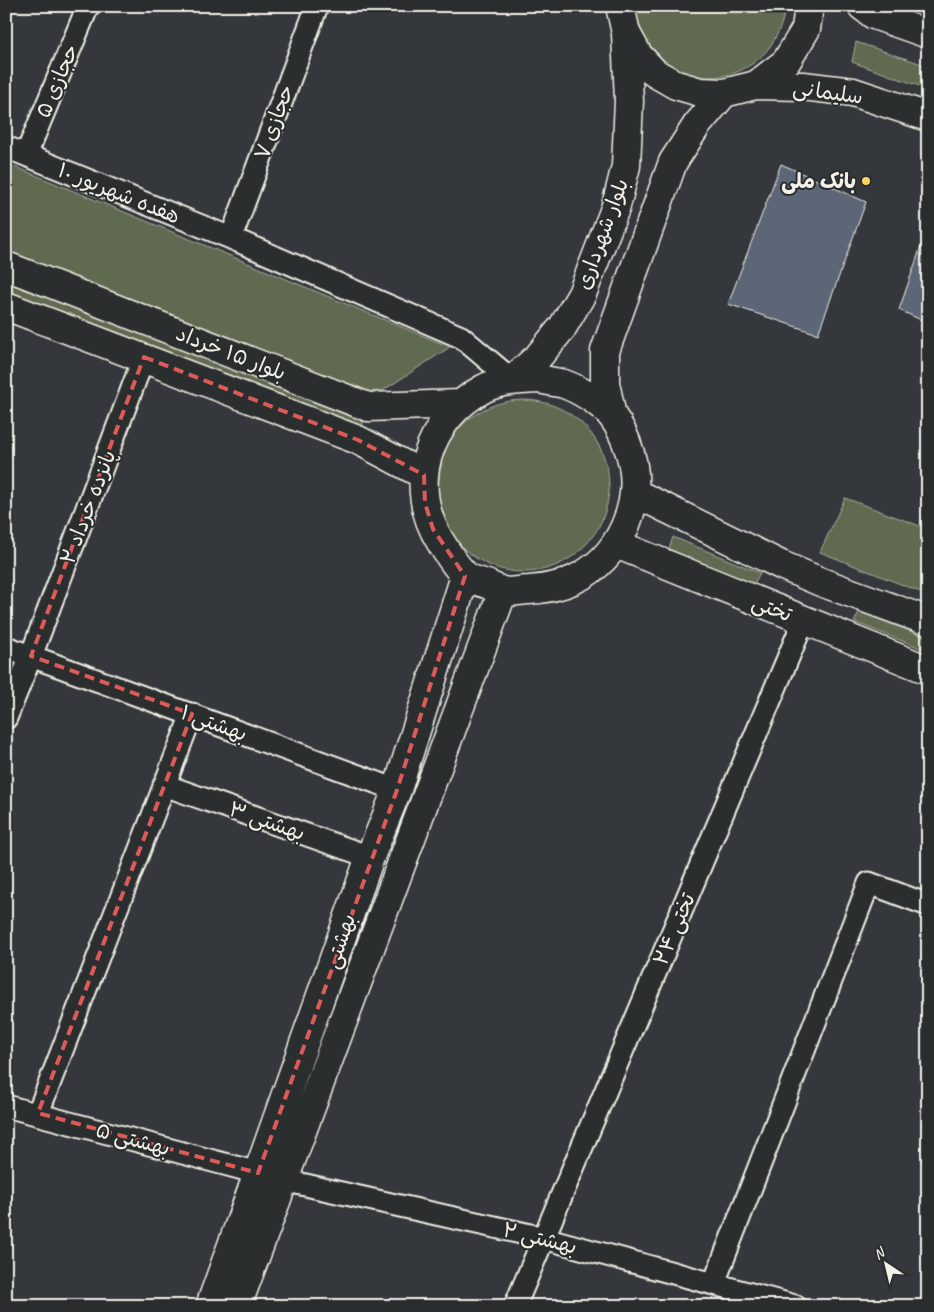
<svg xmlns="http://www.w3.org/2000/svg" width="934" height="1312" font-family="Caveat,'Playpen Sans Arabic',sans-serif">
  <rect width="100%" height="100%" fill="#34383d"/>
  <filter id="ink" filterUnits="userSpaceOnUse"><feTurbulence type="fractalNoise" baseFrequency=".02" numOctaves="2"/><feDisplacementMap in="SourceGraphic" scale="10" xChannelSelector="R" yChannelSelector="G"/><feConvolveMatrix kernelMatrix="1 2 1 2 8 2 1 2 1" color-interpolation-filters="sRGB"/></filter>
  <g filter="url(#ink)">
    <path fill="#5f6a51" stroke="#aaae9c" d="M634 6H784C785 20 778 34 771 45 743 85 685 88 652 52 641 39 637 22 634 6Z
      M856 42 928 66V89L852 62Z
      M6 163 450 347 376 395 6 254Z
      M6 266 368 407 358 440 6 307Z
      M437 486a86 86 0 1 1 172 0a86 86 0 1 1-172 0Z
      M845 498 928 529V595L820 552Z
      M673 537 760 573 753 585 669 549Z
      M859 612 928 638V651L854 622Z"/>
    <path fill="#5b6677" stroke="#f4f1e8" d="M781 164 866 202 818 334 728 304Z
      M928 226V323L899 310Z"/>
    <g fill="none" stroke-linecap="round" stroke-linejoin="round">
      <defs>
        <path id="street" d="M6 147 231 238 461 337 512 380
          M26 155 88 6
          M231 238 317 6
          M6 647 397 790
          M6 718 31 656 144 357
          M164 785 370 857
          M6 1106 258 1173
          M38 1113 192 714
          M283 1180 544 1238 795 1306
          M714 1283 869 883 928 905
          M515 1306 804 620"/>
        <path id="secondary" d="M620 6 626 33 638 55 655 73 676 85 700 92 724 93 756 85 786 62 806 29 809 6
          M862 6 874 15 928 34
          M756 85 803 86 853 92 928 117
          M6 266 368 407 461 404
          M6 306 358 440 424 475
          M539 379C547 381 556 382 564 384 581 390 601 403 612 416 620 426 626 440 630 453 645 502 620 559 573 580 560 586 544 589 529 590 521 590 511 593 503 591 498 590 493 587 489 585 482 582 470 580 465 575 455 566 447 552 440 541 406 486 427 419 483 389 500 380 520 380 539 379Z
          M512 380 538 357 562 328 582 294 616 206 626 166 629 101 626 33
          M612 416 605 383V351L673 162 697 125 724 93
          M635 493 781 565 821 582 928 621
          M616 544 928 670
          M210 1306 258 1173 370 857 397 790 465 576
          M237 1306 503 591"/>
      </defs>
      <use href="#street" stroke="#f4f1e8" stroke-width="25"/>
      <use href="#secondary" stroke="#f4f1e8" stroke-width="31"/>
      <use href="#street" stroke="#2a2d2e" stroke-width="21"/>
      <use href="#secondary" stroke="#2a2d2e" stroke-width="28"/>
    </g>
  </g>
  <path fill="none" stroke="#de5a58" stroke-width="4" stroke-dasharray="10 6" stroke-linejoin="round" d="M144 357 358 440 424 475 425 503 433 529 465 576 397 790 258 1173 38 1113 192 714 31 656Z"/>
  <circle fill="#ffd166" stroke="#2a2d2e" stroke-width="2" cx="866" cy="181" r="5"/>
  <g text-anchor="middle" stroke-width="4" stroke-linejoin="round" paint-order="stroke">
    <g font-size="21" fill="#f4f1e8" stroke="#2a2d2e">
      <text transform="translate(57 81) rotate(-67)" y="7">حجازی ۵</text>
      <text transform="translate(828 92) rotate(8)" y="7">سلیمانی</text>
      <text transform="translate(274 122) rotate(-70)" y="7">حجازی ۷</text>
      <text transform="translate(119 193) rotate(22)" y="7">هفده شهریور ۱۰</text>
      <text transform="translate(602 234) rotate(-70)" y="7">بلوار شهرداری</text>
      <text transform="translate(231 353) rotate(21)" y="7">بلوار ۱۵ خرداد</text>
      <text transform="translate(88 507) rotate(-69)" y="7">پانزده خرداد ۲</text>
      <text transform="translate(772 608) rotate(21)" y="7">تختی</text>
      <text transform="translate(214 723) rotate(20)" y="7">بهشتی ۱</text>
      <text transform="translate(267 821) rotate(19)" y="7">بهشتی ۳</text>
      <text transform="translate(674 929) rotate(-67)" y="7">تختی ۲۴</text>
      <text transform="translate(340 941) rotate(-71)" y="7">بهشتی</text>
      <text transform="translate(133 1139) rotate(15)" y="7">بهشتی ۵</text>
      <text transform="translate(540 1238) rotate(14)" y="7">بهشتی ۲</text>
    </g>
    <g font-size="21" font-weight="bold" fill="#f4f1e8" stroke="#2a2d2e" text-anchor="end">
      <text x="856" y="188">بانک ملی</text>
    </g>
  </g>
  <rect width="934" height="1312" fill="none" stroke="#2a2d2e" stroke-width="25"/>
  <rect x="12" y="12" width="909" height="1287" fill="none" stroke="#f4f1e8" stroke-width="2" filter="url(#ink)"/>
  <g transform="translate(886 1264) rotate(325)" stroke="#2a2d2e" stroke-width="4" paint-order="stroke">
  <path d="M0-4L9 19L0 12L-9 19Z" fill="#f4f1e8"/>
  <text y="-8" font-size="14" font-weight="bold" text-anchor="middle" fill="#f4f1e8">N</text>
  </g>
</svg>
